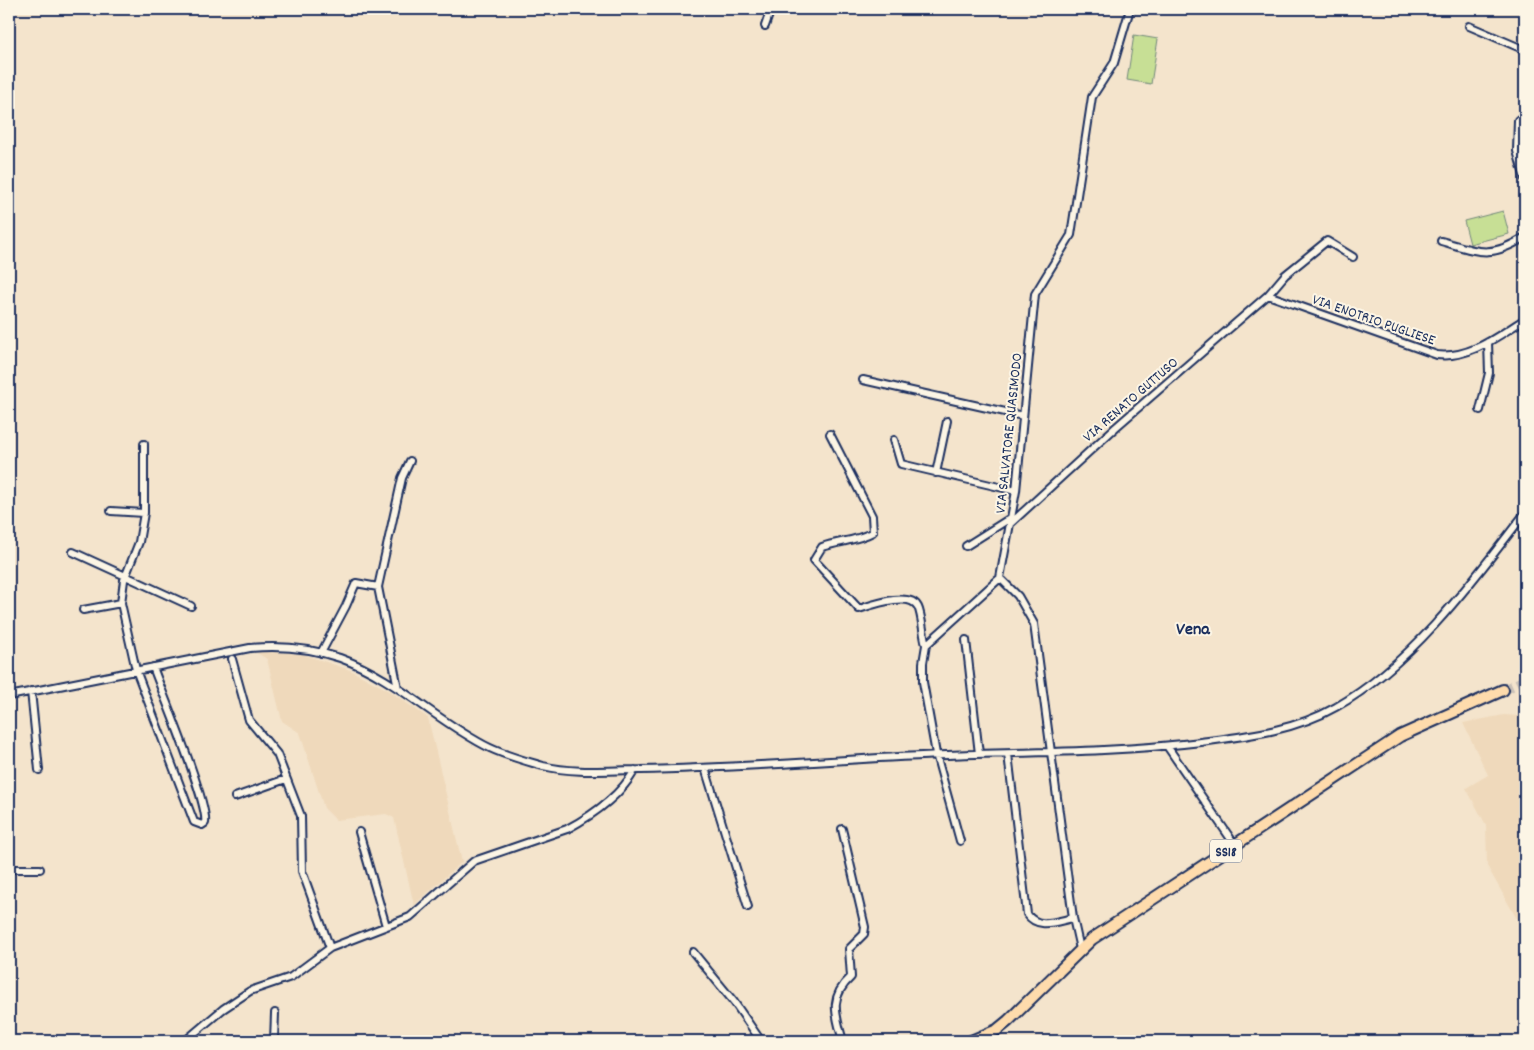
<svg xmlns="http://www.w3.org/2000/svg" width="1534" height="1050" font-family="Dekko,sans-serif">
  <rect width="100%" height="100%" fill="#f4e4cc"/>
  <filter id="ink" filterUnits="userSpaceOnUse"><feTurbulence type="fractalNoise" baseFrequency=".02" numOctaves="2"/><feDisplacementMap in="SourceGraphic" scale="10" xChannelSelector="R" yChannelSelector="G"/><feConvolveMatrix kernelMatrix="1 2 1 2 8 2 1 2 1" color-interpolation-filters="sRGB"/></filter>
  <g filter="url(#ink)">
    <path fill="#efd9bb" d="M254 651 302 654 350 670 388 690 428 718 462 862 414 905 394 818 386 814 336 820 324 808 300 733 282 721 267 659Z
      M1504 715 1518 716 1525 721V933L1487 866 1486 825 1466 788 1488 775 1463 723Z"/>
    <path fill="#c7df95" stroke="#71877a" d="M1134 35 1158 39 1151 84 1127 80Z
      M1503 211 1509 234 1470 244 1464 221Z"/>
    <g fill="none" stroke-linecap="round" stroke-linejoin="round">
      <path stroke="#c9c0b6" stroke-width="10" stroke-dasharray="10 5" stroke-linecap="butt" d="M1503 690 1525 680"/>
      <defs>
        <path id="minor" d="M765 26 771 9
          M1469 26 1525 50
          M1525 115 1518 120 1517 151 1525 179
          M1441 241C1479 252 1490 259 1525 237
          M1268 295 1437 355C1470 359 1499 335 1525 319
          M863 380 1023 416
          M1480 410 1489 373 1488 342
          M830 434 872 516 873 532C857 541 839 541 822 547L814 560 859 609C872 605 910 591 918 607 922 615 923 635 926 645
          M894 440 901 464 1016 491
          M144 444V513L139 542 124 580 121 603 136 670 194 822 202 825 205 823C209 804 162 692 153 667
          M936 473 947 421
          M111 511 144 513
          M1011 523 1116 427 1268 295 1285 275 1327 241 1353 257
          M966 546 1012 517
          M73 552 191 606
          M1000 578 1018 596 1034 624 1073 918 1080 949
          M83 610 121 603
          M966 640 979 754
          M321 653 346 606 356 583 378 587
          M232 659 249 720 277 754 301 816 302 871 330 948
          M398 688 378 587 402 478 410 461
          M31 691 39 770
          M9 696 250 648C281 645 311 648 340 658 396 678 437 722 490 748 507 756 526 761 543 766 575 774 609 770 641 770 720 768 800 763 879 758 986 751 1094 755 1201 742 1247 736 1294 731 1336 707 1411 665 1473 581 1525 513
          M1167 746 1235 845
          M1008 754 1027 914C1038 930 1057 921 1073 918
          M705 768 748 907
          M235 797 286 779
          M842 829 865 927 864 934 849 949 851 977C828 998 836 1015 843 1041
          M359 832 386 926
          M960 841 936 754 923 682V663L926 645 1000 578 1016 491 1035 294 1071 235 1092 97 1114 63 1130 9
          M9 869H40
          M693 952 734 1002 761 1041
          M185 1041 223 1009 250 991 291 977 330 948 410 917 474 861 567 829C593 815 620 796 635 770
          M274 1041 275 1013"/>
        <path id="primary" d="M971 1041 997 1030 1008 1021 1092 939 1400 736 1503 690"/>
      </defs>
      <use href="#minor" stroke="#1b2f5e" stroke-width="10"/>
      <use href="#primary" stroke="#1b2f5e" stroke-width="14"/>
      <use href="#minor" stroke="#fcf5e5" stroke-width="6"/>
      <use href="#primary" stroke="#fedbac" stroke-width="10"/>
    </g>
  </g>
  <g text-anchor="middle" stroke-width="4" stroke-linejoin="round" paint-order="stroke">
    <rect fill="#fcf5e5" stroke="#5e6a86" stroke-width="1" x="1210" y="839.5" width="32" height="23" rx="4"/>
    <g font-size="14" font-weight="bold" fill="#1b2f5e">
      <text x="1226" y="856">SS18</text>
    </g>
    <g font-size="15" fill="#1b2f5e" stroke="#fcf5e5">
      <text transform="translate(1374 319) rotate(19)" y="5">VIA ENOTRIO PUGLIESE</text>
      <text transform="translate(1130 399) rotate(-41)" y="5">VIA RENATO GUTTUSO</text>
      <text transform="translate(1008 433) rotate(-84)" y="5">VIA SALVATORE QUASIMODO</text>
    </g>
    <g font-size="18" font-weight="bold" fill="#1b2f5e" stroke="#fcf5e5">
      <text x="1193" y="634">Vena</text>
    </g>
  </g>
  <rect width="1534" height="1050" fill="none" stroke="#fcf5e5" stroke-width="30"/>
  <rect x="15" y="15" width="1504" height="1020" fill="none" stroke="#1b2f5e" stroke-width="2" filter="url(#ink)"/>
</svg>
